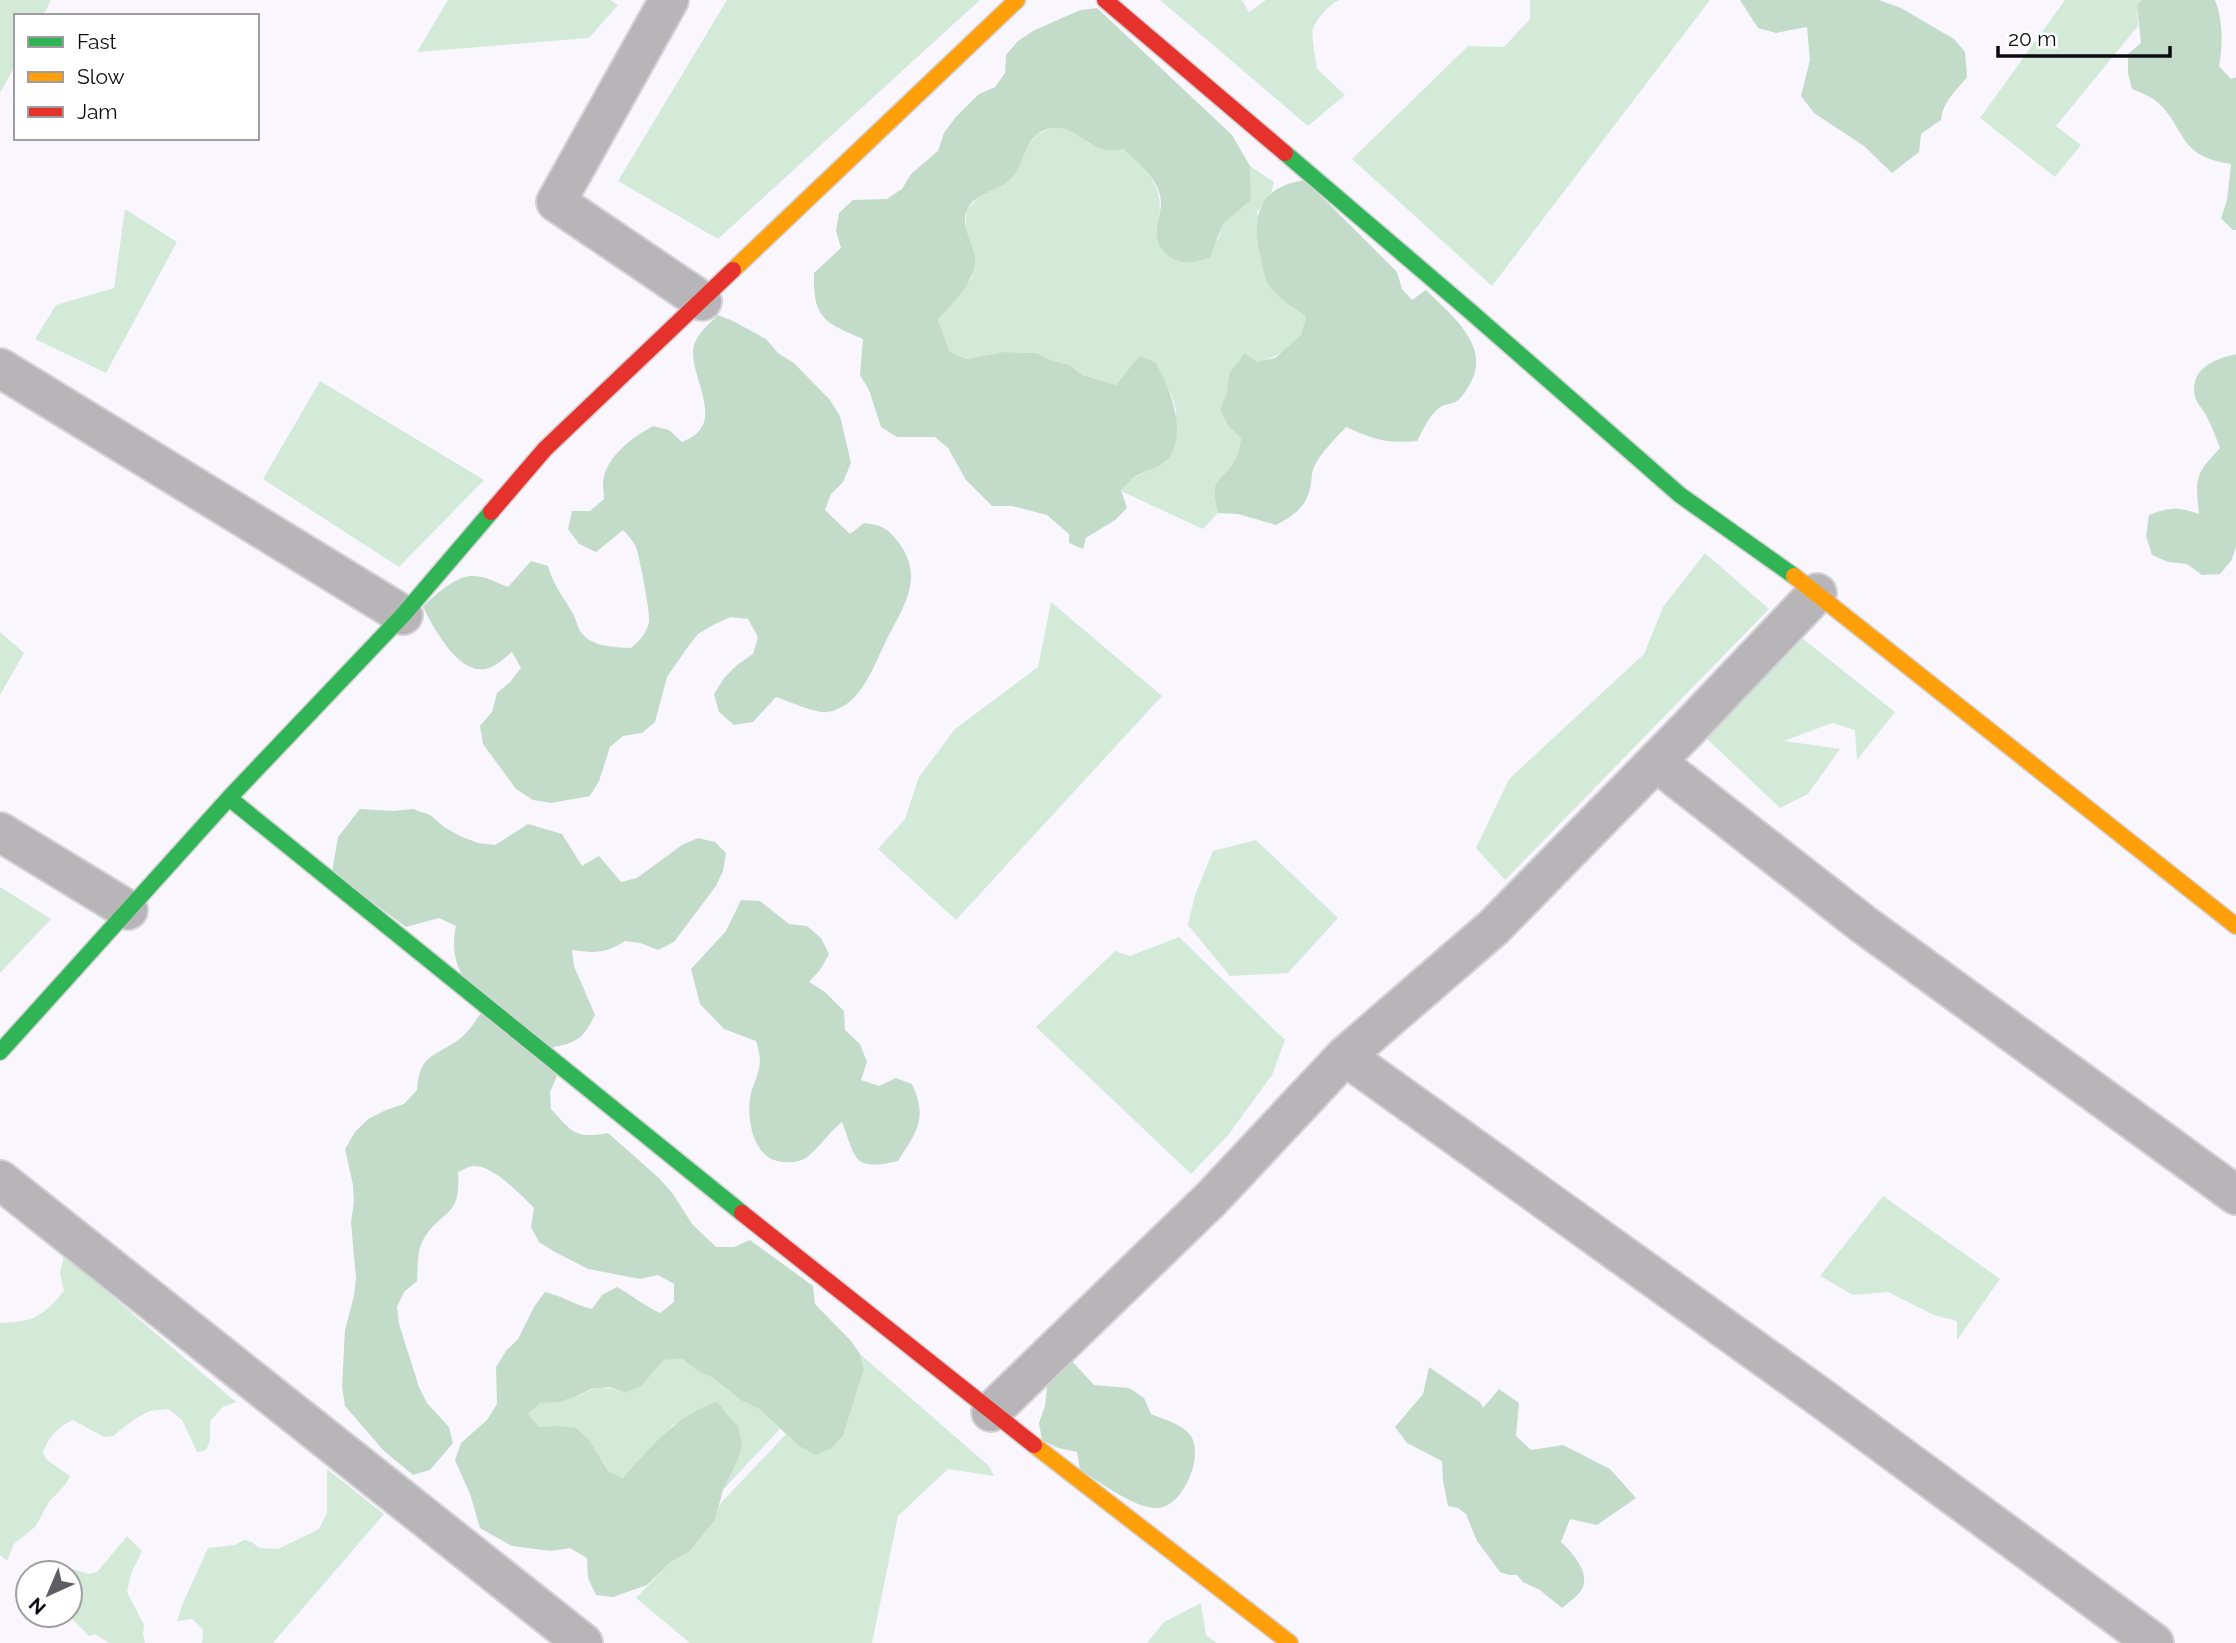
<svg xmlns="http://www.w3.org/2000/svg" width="2236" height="1643" font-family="Raleway,sans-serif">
  <rect width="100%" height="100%" fill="#f9f7fd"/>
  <path fill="#d4ead9" d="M0 0H51L43 16H16V64L0 93Z
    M448 0H610L618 5 589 38 417 52Z
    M727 0H980L718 239 618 181Z
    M1160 0H1242L1249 12 1266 0H1339C1330 4 1316 19 1313 29 1311 38 1316 59 1317 69L1345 95 1308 126Z
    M1530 0H1710L1492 286 1352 159 1468 46 1504 47 1530 19Z
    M2065 0H2142L2137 5 2138 26 2056 126 2081 145 2055 177 1980 118Z
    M1054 127 1073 131 1088 143 1105 150 1123 149C1151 174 1168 190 1156 229L1218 240 1223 224 1251 200 1250 166 1274 182 1271 193 1257 212 1278 294 1306 317C1304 322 1304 329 1302 333 1291 355 1251 365 1229 374L1227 392 1220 409 1228 426 1241 438C1240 444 1239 451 1237 456 1224 484 1207 473 1218 513L1203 529 1121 491 1133 478 1166 462 1175 444 1176 410 1171 393 1139 356 1116 385 1082 375 1070 365 1053 361 1037 353 1003 352 966 359 950 352 938 320 972 278 975 260 965 227 967 209 979 197 1012 179 1027 147 1037 134Z
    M125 209 177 242 106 373 35 339 56 305 114 288Z
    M320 381 484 480 399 567 263 479Z
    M1705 553 1769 609 1505 880 1476 848 1509 779 1644 654 1663 607Z
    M1051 602 1162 696 956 920 878 849 905 819 919 777 955 729 1038 667Z
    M0 632 24 653 0 695Z
    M1802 638 1895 712 1857 760 1855 730 1832 723 1784 741 1840 749 1808 794 1780 808 1705 737Z
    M1256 840 1338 918 1288 973 1230 976 1188 925 1195 895 1213 851Z
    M0 887 51 919 0 973Z
    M1179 937 1285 1040 1272 1075 1229 1134 1191 1174 1036 1027 1115 951 1130 956Z
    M1883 1196 2000 1279 1957 1340V1321L1934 1315 1888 1292 1853 1295 1820 1276Z
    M64 1255 236 1402 223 1407 210 1421V1441L206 1450 197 1452 182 1420 168 1409 150 1411 133 1420 113 1436 104 1437 73 1420C60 1425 47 1439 43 1453L47 1460 70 1476 66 1484 49 1502 35 1527 14 1544 7 1561 0 1555V1323C34 1322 43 1316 64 1291L60 1273Z
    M860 1354 989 1466 994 1476 948 1469 898 1516 872 1643H690L636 1598 672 1561 689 1552 715 1520 720 1504 786 1434 799 1446 832 1448 843 1436 864 1369Z
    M682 1359 696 1370 713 1378 742 1401 759 1409 780 1429 723 1490 738 1460 687 1417 672 1426 623 1478 608 1471 590 1441 557 1426 539 1427 527 1415C531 1411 535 1405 540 1403 546 1400 555 1402 562 1401 592 1394 591 1381 626 1393L641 1385 664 1360Z
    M327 1469 384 1514 273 1643H202L203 1630 192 1619 177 1621 183 1603 208 1548 235 1545 244 1540 252 1542 259 1548 278 1549 319 1529 327 1513Z
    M127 1536 142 1551 131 1574 127 1592 144 1625 143 1634 145 1643H109L95 1634 89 1636 68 1615H70V1573H68L72 1569 89 1574 97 1572Z
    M1201 1603 1206 1635 1217 1643H1147L1164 1622Z"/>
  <path fill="#c3dbc9" d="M1740 0H1879L1901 8 1954 39 1965 52 1967 77C1955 93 1944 99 1941 120L1921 134 1919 152 1892 173 1864 146 1814 113 1801 96 1810 60 1807 27 1776 33 1758 28Z
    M2142 0H2215C2223 20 2223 45 2219 66L2231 79 2236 77V230H2233L2221 218 2227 200 2231 164C2220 162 2209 160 2199 154 2183 144 2177 124 2165 110 2157 99 2145 94 2132 89L2128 73V54L2141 43 2137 5Z
    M1097 8 1232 135 1250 166 1251 200 1223 224 1210 257C1205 259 1199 261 1194 262 1173 265 1154 250 1157 227 1158 216 1163 208 1160 195 1156 177 1136 161 1123 149 1118 150 1112 151 1107 150 1087 148 1074 125 1053 128 1023 131 1026 165 1011 179 999 191 974 193 967 210 959 228 976 245 975 262 974 284 951 304 938 320L950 352 966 359 1003 352 1037 353 1053 361 1070 365 1082 375 1116 385 1139 356 1155 362C1170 387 1189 434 1167 460 1159 469 1142 471 1133 478 1129 482 1125 487 1121 490L1127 508 1115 520 1086 538 1083 549 1069 543V534L1047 515 1012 506H992L966 480 948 448 935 437H897L881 427 869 390 860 375 863 339C824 322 813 319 814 273L841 248 836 231 839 213 853 200 887 199 902 189 911 174 938 151 944 133 955 118 979 94 995 87 1005 73 1006 55 1018 41 1033 31 1064 17 1081 10Z
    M1305 180 1397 272 1402 289 1412 300 1426 290C1451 315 1492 346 1470 384 1467 389 1462 398 1457 401 1453 404 1446 404 1442 406 1430 413 1423 430 1417 441 1385 444 1374 439 1346 427 1335 439 1321 452 1314 467 1311 474 1312 482 1310 489 1305 508 1293 516 1276 525L1238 514 1218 513C1207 473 1224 484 1237 456 1239 451 1240 444 1241 438L1228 426 1220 409 1227 392 1229 374 1245 353 1257 362 1275 358 1301 335 1306 317C1294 307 1272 295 1266 280 1263 272 1262 262 1260 254 1251 212 1261 187 1305 180Z
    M718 315 733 321 766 339 778 353 794 363 830 400 840 416 851 463 843 482 831 494 825 510 850 534 864 523C881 525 888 528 899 543 925 578 903 607 886 641 873 667 861 707 827 712 817 714 788 701 776 697L753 722 734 725 719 712 714 694 724 678 737 665 753 654 758 637 748 619 731 617 715 624 698 634 687 648 667 677 655 722 642 733 623 736 610 747 599 781 590 796 551 803 533 800 516 789 483 744 480 726 492 712 497 693 510 682 521 668 512 652C504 658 497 667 485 669 458 674 433 627 423 607 433 596 455 577 470 576 483 575 496 582 508 587L531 561 548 566C555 589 563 596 574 615 576 620 577 626 580 631 591 647 613 647 631 648 640 640 646 634 649 622 651 615 639 555 636 547 633 541 628 535 623 530L596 552 579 544 568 529 572 511H590L604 499C604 492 602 483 604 476 610 454 633 437 653 426L669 430 682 442C686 440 693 437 696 434 721 413 687 371 694 345 697 334 710 323 718 315Z
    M2236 354V547L2231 561 2220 574 2202 575 2187 564 2168 562 2152 555 2146 536 2149 515C2171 507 2178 507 2199 514 2195 477 2195 475 2220 448 2216 438 2212 427 2207 417 2204 410 2197 404 2195 397 2189 369 2214 359 2236 354Z
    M360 809 394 811 413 809 430 815 444 827 460 836 478 843 495 845 528 824 562 834 582 866 599 856 621 882 637 878 682 845 698 838 715 842 726 853 723 871 716 886 674 942 658 950 640 943 625 941C605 954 595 953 572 950L574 966 595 1015C584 1037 578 1043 553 1047L557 1076 550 1092 551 1109C572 1132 575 1139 608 1133L659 1178 673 1194 692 1224 716 1247H734L750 1240 813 1286 815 1304 851 1341 860 1354 864 1369 843 1436 832 1448 816 1455 799 1446 759 1409 742 1401 713 1378 696 1370 682 1359 664 1360 641 1386 626 1393 609 1387 591 1389 575 1397 559 1402 540 1403 528 1414 539 1427 557 1426 576 1428 590 1441 608 1471 623 1478C650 1448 677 1414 717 1402L738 1427 742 1444 738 1460 723 1490 715 1520 689 1552 672 1561 647 1585 613 1597 596 1595 588 1578 587 1558 570 1548 551 1551 512 1546 480 1528 470 1494 455 1460 461 1443 487 1420 497 1404 496 1367 506 1351 518 1339 534 1307 545 1292C562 1296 575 1305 592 1309L602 1295 617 1287C632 1295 644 1306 660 1313L674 1302V1284L658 1275 640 1279 588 1269 555 1252 539 1242 531 1227 534 1208C521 1195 493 1165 474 1166 469 1166 463 1170 458 1172 462 1220 439 1209 422 1242 417 1252 418 1269 417 1281L404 1292 397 1307 399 1324 419 1387 427 1403 449 1427 453 1443 430 1470 413 1475 383 1450 345 1406 342 1387 345 1330 354 1296 356 1278 351 1222 354 1202 353 1185 345 1149 355 1132 368 1119 386 1110 404 1104 417 1090C420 1055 431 1058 457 1041 468 1033 475 1022 483 1010 465 979 448 963 456 926L439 918 406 927 332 872 338 837Z
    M741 900 760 901 789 924 807 926 821 938 829 954 820 970 809 982 825 992 844 1011 845 1030 860 1044 867 1062 861 1080 879 1086 896 1078 912 1084C928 1119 917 1131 898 1161 852 1172 856 1158 842 1122 831 1130 814 1154 804 1159 796 1163 786 1163 777 1161 753 1155 747 1120 750 1098 752 1086 759 1075 760 1062 760 1055 758 1047 756 1041L724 1029 700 1004 691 969 726 931Z
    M1071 1360 1094 1385 1129 1388 1144 1398 1151 1414C1163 1419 1186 1425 1192 1438 1203 1459 1182 1507 1158 1508 1134 1509 1101 1482 1080 1470L1077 1452 1058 1448 1042 1440 1039 1423 1045 1406 1047 1387 1056 1369Z
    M1429 1367 1480 1402 1483 1408 1499 1389 1519 1403 1516 1436 1531 1450 1563 1445 1610 1469 1636 1498 1597 1525 1570 1519 1561 1542C1572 1552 1589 1571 1583 1587 1580 1595 1569 1602 1562 1608L1540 1590 1523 1582 1517 1575H1509L1500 1572 1477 1541 1466 1514 1458 1508 1448 1506 1443 1481 1442 1461 1407 1443 1395 1427 1423 1394Z"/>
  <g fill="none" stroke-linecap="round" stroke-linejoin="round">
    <defs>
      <path id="street" d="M669 0 556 202 702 301
        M0 368 403 615
        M1656 762 1863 924 2236 1195
        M0 832 128 910
        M1345 1056 1820 1397 2154 1643
        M0 1180 583 1643
        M991 1412 1212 1198 1345 1056 1494 927 1686 731 1817 593"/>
      <path id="fast" d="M1285 153 1471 312 1680 495 1794 576
        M229 798 742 1213
        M0 1052 229 798 403 615 491 512"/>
      <path id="slow" d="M733 270 1017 0
        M1794 576 2236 926
        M1034 1445 1290 1643"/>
      <path id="jam" d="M1105 0 1285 153
        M491 512 545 449 733 270
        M742 1213 1034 1445"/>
    </defs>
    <use href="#street" stroke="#d3d2d6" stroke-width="42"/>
    <use href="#fast" stroke="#d3d2d6" stroke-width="19"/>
    <use href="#slow" stroke="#d3d2d6" stroke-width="19"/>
    <use href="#jam" stroke="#d3d2d6" stroke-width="19"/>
    <use href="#street" stroke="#b7b5b7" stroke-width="38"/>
    <use href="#fast" stroke="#30b455" stroke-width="16"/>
    <use href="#slow" stroke="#ff9f0a" stroke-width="16"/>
    <use href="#jam" stroke="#e5322d" stroke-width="16"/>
  </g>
  <rect x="14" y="14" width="245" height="126" fill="#ffffff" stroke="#9e9da0" stroke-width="2"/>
  <rect x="28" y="37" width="35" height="10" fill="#30b455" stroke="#9e9da0" stroke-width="2"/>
  <text x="77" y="49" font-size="21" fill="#0c0a11">Fast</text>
  <rect x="28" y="72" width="35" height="10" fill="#ff9f0a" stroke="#9e9da0" stroke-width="2"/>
  <text x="77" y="84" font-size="21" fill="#0c0a11">Slow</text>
  <rect x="28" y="107" width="35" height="10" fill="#e5322d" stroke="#9e9da0" stroke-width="2"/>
  <text x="77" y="119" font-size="21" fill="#0c0a11">Jam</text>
  <g transform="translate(49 1594) rotate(224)"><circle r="33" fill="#ffffff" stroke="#9e9da0" stroke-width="2"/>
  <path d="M0-5L12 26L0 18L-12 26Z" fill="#5f5d64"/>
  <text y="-10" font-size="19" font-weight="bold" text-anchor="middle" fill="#0c0a11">N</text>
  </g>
  <path d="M1998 46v10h172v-10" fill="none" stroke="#0c0a11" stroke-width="3.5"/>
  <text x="2008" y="46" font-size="21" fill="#0c0a11" stroke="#ffffff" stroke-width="5" paint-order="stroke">20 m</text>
</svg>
